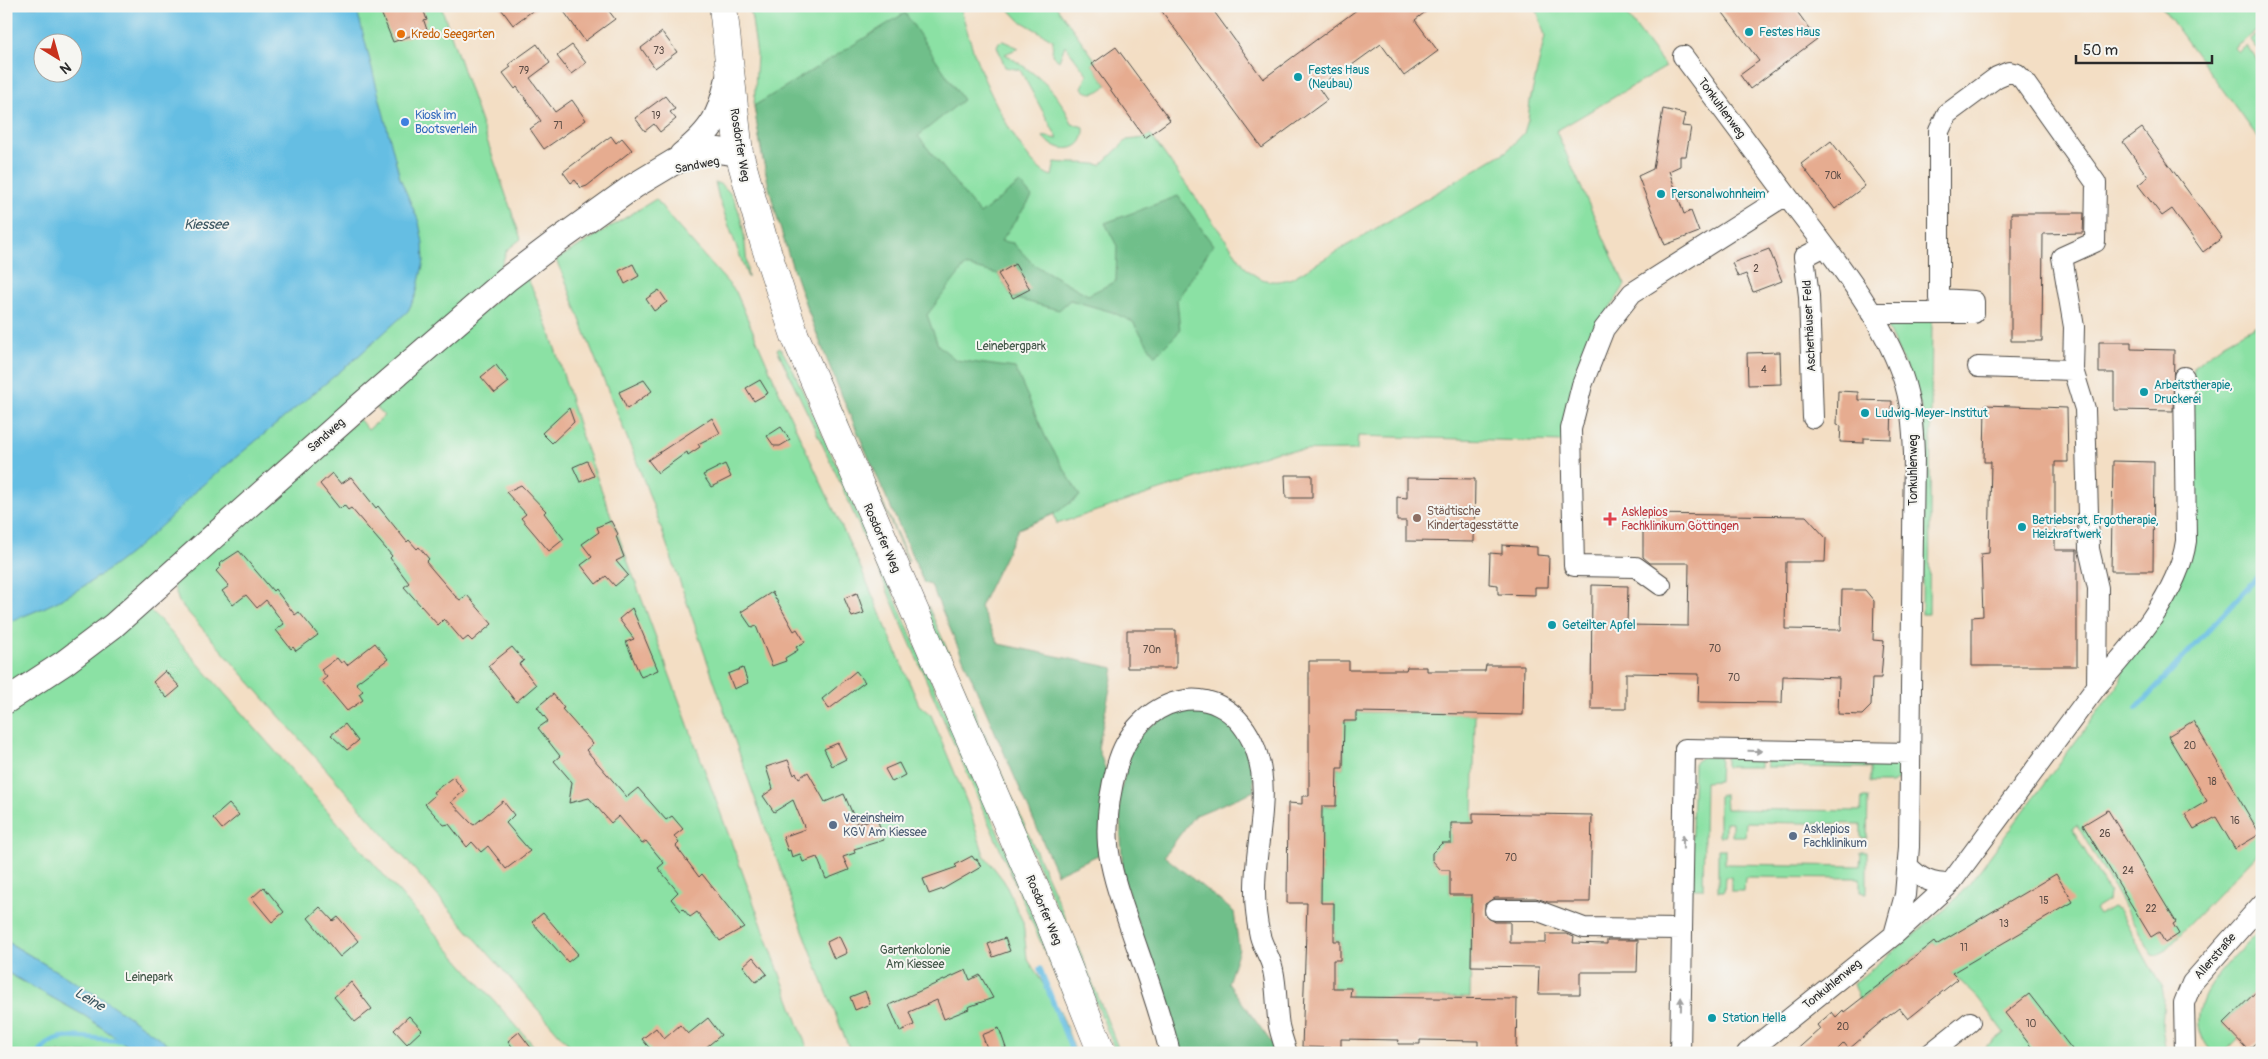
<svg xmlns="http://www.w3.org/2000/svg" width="2268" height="1059" font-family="Pangolin,sans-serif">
  <rect width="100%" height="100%" fill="#f6f6f2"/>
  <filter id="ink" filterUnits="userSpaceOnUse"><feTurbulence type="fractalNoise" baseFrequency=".02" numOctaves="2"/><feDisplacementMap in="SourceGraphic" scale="10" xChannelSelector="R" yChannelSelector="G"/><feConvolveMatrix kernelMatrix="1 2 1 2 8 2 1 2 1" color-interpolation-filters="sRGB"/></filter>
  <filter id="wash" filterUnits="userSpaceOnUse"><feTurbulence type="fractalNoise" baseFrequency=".0096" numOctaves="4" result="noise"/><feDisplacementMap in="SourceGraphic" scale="20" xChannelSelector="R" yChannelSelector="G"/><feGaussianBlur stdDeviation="1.12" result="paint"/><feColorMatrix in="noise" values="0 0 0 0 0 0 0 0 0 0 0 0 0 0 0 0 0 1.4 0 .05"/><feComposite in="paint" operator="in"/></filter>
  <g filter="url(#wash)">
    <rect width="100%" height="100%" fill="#f3dec4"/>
    <path fill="#8be1a4" stroke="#5b8668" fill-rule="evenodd" d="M6 6H441L521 239 507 250 497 277 107 619 6 691ZM42 42H72V72H42Z
      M750 6H960C966 27 972 49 980 69 990 94 1027 171 1052 176L1055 162C1071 164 1085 162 1101 165L1127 140 1145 138 1150 134 1246 268C1260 282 1274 284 1292 278L1507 151 1524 133 1528 120 1530 101 1545 36 1536 6H1620L1666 67 1556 131 1625 285 1598 326 1564 442 1358 436 1357 450 1278 451 1057 524 1054 514 937 563 924 583 806 306 785 242 762 156 754 106 757 55Z
      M1006 6H1056L1096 61 1092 64 1107 85C1100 92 1090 97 1082 88L1087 74 1065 45 1059 61 1052 55 1053 40 1019 20Z
      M2161 6H2262V27L2234 48 2238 52 2247 46 2262 67V143Z
      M2262 31V54L2250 39Z
      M1003 41 1019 48 1005 54C1036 74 1057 88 1072 124L1084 127C1086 154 1056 154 1042 136L1058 139 1020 70 1005 67 997 46 999 42Z
      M715 182C746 192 745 252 748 278L719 199Z
      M656 199 672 220 736 292 784 403 860 566 919 705 931 715 968 805 984 855 1004 881 1023 922 1027 958 1060 1011 1076 1053H851C778 875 719 692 655 511 628 435 594 361 567 284L556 260Z
      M526 275C551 325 565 383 582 437L809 1053H576L179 602 173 584 359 419 368 430 384 416 374 405Z
      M1932 317 1929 614H1922L1923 415 1913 383 1887 327 1888 320Z
      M2262 322V849L2164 951 2156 955 2152 954 2077 825 2072 828 2109 893 2108 901 2095 909 2099 915 2112 907 2119 910 2162 988 2164 999 2162 1027 2166 1053H1979L2004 1033 1978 998 1952 973 1934 942 1859 1000 1853 984 1949 906 1970 883 2120 682 2125 663 2192 531 2193 367 2224 343Z
      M780 347 794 372 838 469 1020 883 1073 1016 835 471 777 349Z
      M823 369 909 561 908 562Z
      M928 606 1082 956 1120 1053H1116L1079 958 928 616Z
      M146 607 160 620 540 1053H6V972L57 1000 74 982 6 941V775L8 773 6 769V711Z
      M1356 712 1475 714 1473 823H1451V843H1441V849H1436L1432 853V860L1436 864H1441L1450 870V894L1472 895 1470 998 1350 997V988H1333V960H1340V941H1334V904L1321 903 1322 806H1336L1337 768H1343L1344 749 1337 721H1356Z
      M1702 757H1720L1719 781 1705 782 1703 889H1690L1694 763Z
      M1726 757 1760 758V767H1726Z
      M1767 758 1895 761 1902 770 1901 778 1891 783H1870V768L1767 767Z
      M1719 795H1725L1726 809 1861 811 1862 798H1868L1867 838H1861V824L1746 822 1745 836H1732V822H1725V836H1719Z
      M1718 849H1725V864L1860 866 1861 852H1867V893L1860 892V878L1745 877 1744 891H1731V877H1725L1724 891H1718Z
      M2262 928V986L2223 1024 2238 1039 2224 1053H2213C2171 1008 2232 960 2262 928Z"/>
    <path fill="#70bf8a" stroke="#4e755a" d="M905 13 963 100 918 136 980 214 1020 183 1032 197 1001 241 1013 243 1033 264 1088 295 1116 281 1117 246 1105 223 1178 196 1213 245 1177 300 1180 331 1155 356 1133 322 1112 312 1070 300 1059 310 1013 298 998 274 965 266 927 315 938 345 956 360 1015 368 1046 438 1080 496 1054 514 1018 529 980 607 999 644 1114 668 1098 748 1106 771 1100 854 1057 874 931 585 924 583C870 457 807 331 772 199 764 168 759 137 754 106Z
      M1189 708C1238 718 1253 741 1254 791L1194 816 1164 856 1234 912 1239 949 1228 983 1279 1053H1179L1123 877 1119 797 1131 749 1143 731 1171 712Z"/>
    <path fill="#65bee3" stroke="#487487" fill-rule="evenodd" d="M6 6H356L400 178 419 222 423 243 424 261 416 295 408 311 355 359 199 488C158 532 110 574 56 602 40 610 23 616 6 623ZM42 42H72V72H42Z
      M6 941 103 999 181 1053H138L85 1016 6 972Z"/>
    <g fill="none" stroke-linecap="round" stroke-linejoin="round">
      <path stroke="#65bee3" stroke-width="5.5" d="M2137 708 2262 572
        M1040 969 1073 1053
        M40 1053C56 1023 100 1045 126 1039"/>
    </g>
    <g id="blocks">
      <path fill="#e6ac90" d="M390 6H422L427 20 424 21 427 30 393 42 380 10Z
        M499 6H539L513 25Z
        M560 6H605L615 19 585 41Z
        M1158 6H1210L1263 79 1362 6H1433L1415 20 1438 51 1404 76 1381 44 1341 73 1340 71 1318 87 1327 100 1262 148Z
        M1718 6H1793L1817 39 1750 89 1740 75 1759 61Z
        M662 32 677 52 655 68 641 48Z
        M537 44 550 63 530 78 555 112 572 100 586 120 544 149 530 129 541 121 517 87 515 89 503 73 511 67 509 64Z
        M572 45 586 63 571 74 557 56Z
        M1116 47 1170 120 1145 138 1092 64Z
        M665 96 675 109 670 112 676 119 660 132 654 124 645 131 635 118Z
        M1663 109 1685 114 1682 126 1691 127 1686 156H1680V166L1669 171 1684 214 1691 211 1699 232 1665 245 1638 176 1653 169Z
        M2142 128 2222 238 2203 252 2172 209 2162 216 2138 185 2148 177 2123 142Z
        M611 136 616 143 622 138 632 150 587 186 581 188 575 180 571 183 563 172Z
        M1831 141 1865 186 1835 209 1801 164Z
        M2011 213H2084L2083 233 2043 234 2042 341H2011Z
        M1769 249 1782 281 1753 292 1746 274 1738 277 1732 263Z
        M633 264 639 276 625 284 619 271Z
        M1015 264 1030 289 1013 298 998 274Z
        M659 290 667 302 654 311 646 299Z
        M2099 342H2131V349L2174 350 2173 411 2114 410V373H2099Z
        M1780 352 1781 384 1748 385 1747 353Z
        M496 365 509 382 495 393 481 377Z
        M644 380 652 391 627 409 619 392Z
        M760 380 768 393 754 401 746 388Z
        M1838 391 1858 392V400L1892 401 1891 439 1864 438V443L1840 442 1841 426 1837 425Z
        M1985 405 2067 408 2068 462H2055V550H2077V666H1972V617L1983 616 1981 554 1989 553 1991 462H1984Z
        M569 408 574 422 552 443 542 433Z
        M712 418 720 433 698 444 700 447 688 455 687 452 658 473 648 460Z
        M781 427 790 440 780 446H774L767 436Z
        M587 461 594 476 580 482 573 467Z
        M2113 461 2154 462 2153 571H2111Z
        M725 464 731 477 711 487 703 475Z
        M332 473 341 484 351 477 376 508 378 506 407 542 409 540 417 549 419 547 429 559 426 562 455 596 460 600 467 595 492 624 472 641 468 637 463 641 444 619 438 625 404 587 409 583 390 558 392 556 351 508 348 510 344 505 340 509 320 484Z
        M1285 475H1312V498H1286Z
        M1407 478 1475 479 1474 542 1406 541V521H1397V497L1407 498Z
        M521 485 546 511 544 513 564 539 549 551 521 518 526 514 506 492Z
        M1643 514 1806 516 1826 538 1825 562H1786L1785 629 1841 630 1842 590H1865L1874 601 1873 640 1884 641 1881 678H1872L1871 706 1862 715 1838 714 1839 678 1783 676 1782 703 1698 702 1699 674 1626 673V709H1591L1592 585 1628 586 1627 625 1688 626 1689 563H1650L1643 557Z
        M611 521 618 534 616 536 624 557 616 561 628 575 615 586 606 576 596 584 581 565 592 557 582 544 599 532 597 527Z
        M1502 545 1537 547V555L1549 556 1548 587H1535V595L1498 594V585L1489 584 1490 553 1502 554Z
        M239 551 273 591 275 589 295 615 299 612 318 635 296 651 293 647 291 649 276 630 284 624 266 600 257 608 246 595 233 605 222 591 229 586 216 571 221 566 219 564Z
        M772 592 794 631 797 629 805 642 796 647 798 650 785 658 786 661 772 666 756 626 752 628 741 612Z
        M857 593 864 613 852 617 844 598Z
        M632 608 658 670 641 677 626 642 634 639 619 619Z
        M1127 630H1176V668H1127Z
        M375 643 388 659 356 683 363 691 359 694 363 700 347 711 322 681 327 677 321 670 337 658 341 663 344 661 347 665Z
        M512 647 524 661 519 664 536 685 516 702 488 666Z
        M1309 661H1349V670H1406L1407 667H1427V671H1485L1486 665H1524L1523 715 1356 712V721H1344L1343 768H1337L1336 806H1322L1321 903H1334V941H1340V960H1333V988H1351L1350 997 1517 999 1516 1051 1478 1050V1041L1420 1040V1044H1398L1399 1040 1341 1039V1048L1302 1047 1307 903H1287L1288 803 1302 804V796H1309Z
        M743 668 748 683 734 689 728 674Z
        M165 671 180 687 167 698 153 682Z
        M856 671 865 682 829 709 822 699Z
        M553 694 564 708 562 709 593 744 586 750 627 797 638 788 666 820 672 816 683 829 674 836 679 843 676 846 699 877 702 874 744 927 720 941 697 912 690 917 683 909 681 911 671 899 678 892 658 868 664 863 646 841 642 844 619 816 611 823 589 798 569 803 572 782 554 761 560 756 538 728 548 721 537 707Z
        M2193 721 2260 834 2235 849 2216 817 2194 829 2185 814 2207 801 2168 736Z
        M345 724 358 741 347 750 331 735Z
        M838 743 846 759 832 766 824 749Z
        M788 760 794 775 796 773 799 778 808 772 825 802 844 794 857 824 877 818 884 840 854 849 855 853 843 857 849 870 826 879 817 857 803 862 800 854 792 857 790 850 788 851 783 837 805 829 793 800 774 812 763 796 773 789 766 767Z
        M899 763 905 775 892 782 885 769Z
        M453 777 464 791 451 802 471 823 474 825 503 801 514 815 506 823 530 851 506 869 488 846 481 852 472 842 467 847 449 824 444 825 425 804 435 795 433 792Z
        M229 804 239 815 222 829 213 818Z
        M2108 810 2176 922 2173 924 2179 934 2165 943 2159 932 2151 937 2083 825Z
        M1473 813 1592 815 1590 902H1548L1536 898H1495L1485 904V915L1495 922H1510V943H1546V934H1566L1574 937 1573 943 1607 944V940H1638L1637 972H1580V994H1538L1539 967 1471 966 1472 895H1450V870H1441L1432 860V853L1442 843H1451V823H1473Z
        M972 856 975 860 977 859 981 867 943 889 929 894 923 879 957 867 955 865Z
        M2056 874 2073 902 1952 973 1958 979 1908 1019 1899 1008 1882 1021 1849 1049 1844 1043 1834 1053H1793L1820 1029 1817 1025 1832 1012 1836 1017 1843 1010 1844 1012 1934 942 1936 945Z
        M264 887 284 912 272 922 252 898Z
        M320 907 333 921 338 917 358 941 340 957 308 918Z
        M543 913 578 954 568 962 532 922Z
        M839 936 847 953 834 959 827 942Z
        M1005 938 1010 951 993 957 988 944Z
        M753 957 767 974 756 982 743 966Z
        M966 970 970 980 980 975 993 998 968 1007 969 1009 944 1019 937 1000 909 1012 914 1025 900 1031 889 1005Z
        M351 982 372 1009 355 1022 334 997Z
        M2262 986V1037L2248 1050 2223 1024Z
        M865 991 870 1004 855 1010 850 997Z
        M2029 994 2061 1035 2075 1053H2036L2005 1013Z
        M409 1016 422 1030 407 1044 394 1030Z
        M708 1018 721 1035 699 1053H648L651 1050 642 1039 656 1028 664 1039 680 1025 688 1034Z
        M999 1028 1006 1048 989 1053 982 1035Z
        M519 1032 535 1053H517L508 1041Z"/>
    </g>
  </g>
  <g filter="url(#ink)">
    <use href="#blocks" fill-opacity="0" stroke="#494642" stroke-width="1"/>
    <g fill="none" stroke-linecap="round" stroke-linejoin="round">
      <defs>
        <path id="minor" d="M1683 56C1720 105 1757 156 1794 205 1834 258 1879 312 1902 375 1911 400 1913 427 1914 454L1909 847 1905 895 1894 935
          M1871 313H1974V301L1939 299V131L1947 114 1997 77 2009 72 2017 74 2023 80 2096 183 2095 242 2062 257 2074 327 2073 370
          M1978 367 2073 370 2085 409 2089 549 2098 588 2097 686
          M1813 418 1809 296 1804 257 1825 246
          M1661 585 1636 567 1574 566 1571 429 1582 385 1604 329 1632 293 1786 195
          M1908 866C1920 879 1932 884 1950 884
          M1495 910H1536L1584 928 1682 929
          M1170 1053C1160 1010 1144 968 1130 927 1121 900 1111 873 1108 845 1106 819 1110 791 1117 766 1135 697 1218 671 1252 741 1275 790 1254 842 1255 892 1255 906 1257 923 1260 936 1263 948 1271 958 1273 970 1277 988 1276 1007 1279 1026 1281 1035 1284 1044 1287 1053
          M1680 1053 1685 749 1910 753
          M1747 1053 1894 935 1950 884 2097 686C2131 648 2179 593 2186 541L2184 377
          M1931 1053 1970 1022
          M2185 1053 2184 1003 2192 983 2262 904"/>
        <path id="tertiary" d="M682 155C714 129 720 116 729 76
          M6 701 64 663 113 626 360 406 507 279 552 245 634 186 674 162 699 153 713 150 739 153"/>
        <path id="secondary" d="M723 6 739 153 764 242 795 336 1049 920 1102 1053"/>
      </defs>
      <use href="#minor" stroke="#494642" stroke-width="22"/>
      <use href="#tertiary" stroke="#494642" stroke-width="27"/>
      <use href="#secondary" stroke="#494642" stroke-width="29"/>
      <use href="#minor" stroke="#fff" stroke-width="20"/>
      <use href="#tertiary" stroke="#fff" stroke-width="25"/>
      <use href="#secondary" stroke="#fff" stroke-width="28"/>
    </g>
    <defs><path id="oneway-solid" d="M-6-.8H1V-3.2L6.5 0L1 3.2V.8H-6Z" transform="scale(1.25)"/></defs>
    <g fill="#a0a0a0">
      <use href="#oneway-solid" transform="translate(1755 751) rotate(1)"/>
      <use href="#oneway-solid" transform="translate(1683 842) rotate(-89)"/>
      <use href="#oneway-solid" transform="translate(1681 1004) rotate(-89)"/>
    </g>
  </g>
  <g fill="#0f9aa8" stroke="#f6f6f2" stroke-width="2">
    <circle cx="1749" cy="32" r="5"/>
    <circle cx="1298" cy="77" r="5"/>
    <circle cx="1661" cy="194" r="5"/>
    <circle cx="2144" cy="392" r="5"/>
    <circle cx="1865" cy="413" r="5"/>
    <circle cx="2022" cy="527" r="5"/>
    <circle cx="1552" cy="625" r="5"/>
    <circle cx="1712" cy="1018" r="5"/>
  </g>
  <circle fill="#e8710a" stroke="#f6f6f2" stroke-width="2" cx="401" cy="34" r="5"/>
  <circle fill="#3f7fe0" stroke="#f6f6f2" stroke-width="2" cx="405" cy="122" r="5"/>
  <circle fill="#8d6e63" stroke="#f6f6f2" stroke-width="2" cx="1417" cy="518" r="5"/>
  <path fill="#e0444e" stroke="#f6f6f2" stroke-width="2" d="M1607.5 511.5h5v5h5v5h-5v5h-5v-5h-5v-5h5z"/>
  <g fill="#5c6f8a" stroke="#f6f6f2" stroke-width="2">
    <circle cx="833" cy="825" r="5"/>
    <circle cx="1793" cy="836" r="5"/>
  </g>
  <g text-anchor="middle" stroke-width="4" stroke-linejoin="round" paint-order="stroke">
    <g font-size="10" fill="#5a4b44">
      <text x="659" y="54">73</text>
      <text x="524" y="74">79</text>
      <text x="656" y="119">19</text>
      <text x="558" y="129">71</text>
      <text x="1833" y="179">70k</text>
      <text x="1756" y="272">2</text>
      <text x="1764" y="373">4</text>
      <text x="1715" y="652">70</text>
      <text x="1152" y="653">70n</text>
      <text x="1734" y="681">70</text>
      <text x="2190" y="749">20</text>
      <text x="2212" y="785">18</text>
      <text x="2235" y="824">16</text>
      <text x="2105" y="837">26</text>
      <text x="1511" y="861">70</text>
      <text x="2128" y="874">24</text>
      <text x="2044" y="904">15</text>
      <text x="2151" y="912">22</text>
      <text x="2004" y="927">13</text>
      <text x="1964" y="951">11</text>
      <text x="2031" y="1027">10</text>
      <text x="1843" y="1030">20</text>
    </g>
    <g font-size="12" fill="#0d838f" stroke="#f6f6f2" text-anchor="start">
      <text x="1759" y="36">Festes Haus</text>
      <text x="1308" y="74">Festes Haus<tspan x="1308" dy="14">(Neubau)</tspan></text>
      <text x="1671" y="198">Personalwohnheim</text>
      <text x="2154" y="389">Arbeitstherapie,<tspan x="2154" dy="14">Druckerei</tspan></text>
      <text x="1875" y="417">Ludwig-Meyer-Institut</text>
      <text x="2032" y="524">Betriebsrat, Ergotherapie,<tspan x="2032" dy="14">Heizkraftwerk</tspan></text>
      <text x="1562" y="629">Geteilter Apfel</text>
      <text x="1722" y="1022">Station Hella</text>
    </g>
    <g font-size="12" fill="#c56008" stroke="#f6f6f2" text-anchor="start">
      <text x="411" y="38">Kredo Seegarten</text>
    </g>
    <g font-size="12" fill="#2b2b2b" stroke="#f6f6f2">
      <text transform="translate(1722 108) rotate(54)" y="4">Tonkuhlenweg</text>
      <text transform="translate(740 145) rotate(81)" y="4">Rosdorfer Weg</text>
      <text transform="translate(697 165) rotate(-11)" y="4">Sandweg</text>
      <text transform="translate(1809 326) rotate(-93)" y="4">Ascherhäuser Feld</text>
      <text transform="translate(326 435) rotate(-41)" y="4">Sandweg</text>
      <text transform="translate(1913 470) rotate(-90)" y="4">Tonkuhlenweg</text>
      <text transform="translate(882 538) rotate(66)" y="4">Rosdorfer Weg</text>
      <text transform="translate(1044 910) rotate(67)" y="4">Rosdorfer Weg</text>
      <text transform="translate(2215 956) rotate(-49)" y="4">Allerstraße</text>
      <text transform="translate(1832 984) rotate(-39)" y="4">Tonkuhlenweg</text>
    </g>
    <g font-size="12" fill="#366cbe" stroke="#f6f6f2" text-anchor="start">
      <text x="415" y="119">Kiosk im<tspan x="415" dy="14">Bootsverleih</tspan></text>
    </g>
    <g font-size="12" fill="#435849" stroke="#f6f6f2">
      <text x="1011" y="350">Leinebergpark</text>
      <text x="915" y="954">Gartenkolonie<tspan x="915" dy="14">Am Kiessee</tspan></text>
      <text x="149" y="981">Leinepark</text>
    </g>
    <g font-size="12" fill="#785e54" stroke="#f6f6f2" text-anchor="start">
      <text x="1427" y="515">Städtische<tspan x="1427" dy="14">Kindertagesstätte</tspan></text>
    </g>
    <g font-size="12" fill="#be3a42" stroke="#f6f6f2" text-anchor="start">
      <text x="1621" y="516">Asklepios<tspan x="1621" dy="14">Fachklinikum Göttingen</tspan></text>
    </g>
    <g font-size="12" fill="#4e5e75" stroke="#f6f6f2" text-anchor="start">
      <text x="843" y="822">Vereinsheim<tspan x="843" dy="14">KGV Am Kiessee</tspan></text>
      <text x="1803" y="833">Asklepios<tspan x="1803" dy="14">Fachklinikum</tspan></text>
    </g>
    <g font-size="14" font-style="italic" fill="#3c5762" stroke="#f6f6f2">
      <text x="206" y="229">Kiessee</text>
      <text transform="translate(90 999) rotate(30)" y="5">Leine</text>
    </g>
  </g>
  <rect width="2268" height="1059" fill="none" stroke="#f6f6f2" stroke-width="25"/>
  <g transform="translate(58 58) rotate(143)"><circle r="24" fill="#f6f6f2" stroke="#a5a5a2"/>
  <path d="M0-4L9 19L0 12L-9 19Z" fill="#c8321e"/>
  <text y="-8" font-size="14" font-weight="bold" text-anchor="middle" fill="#2b2b2b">N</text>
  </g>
  <path d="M2076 55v8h136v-8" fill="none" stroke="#2b2b2b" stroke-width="2.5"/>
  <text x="2083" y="55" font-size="15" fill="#2b2b2b" stroke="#f6f6f2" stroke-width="4" paint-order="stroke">50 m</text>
</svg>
